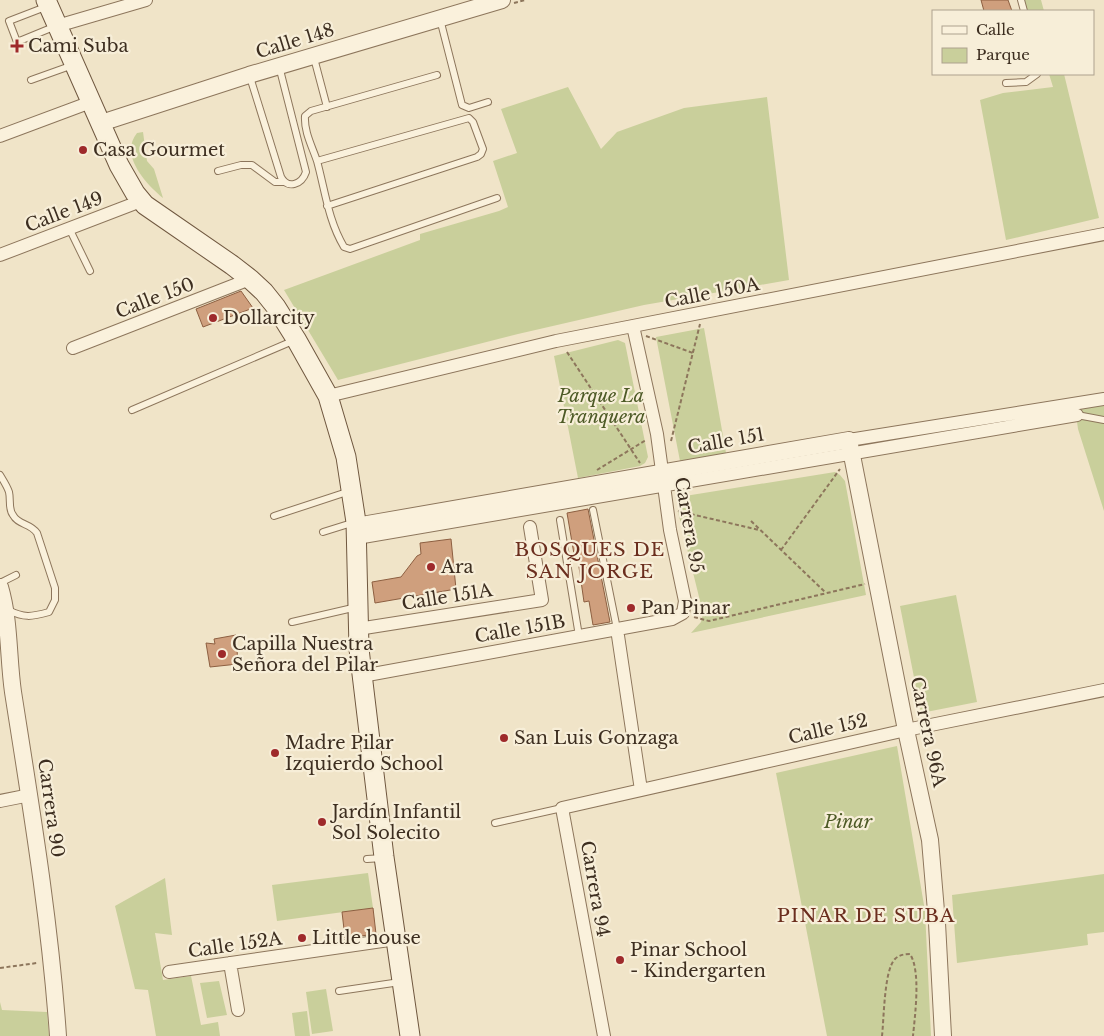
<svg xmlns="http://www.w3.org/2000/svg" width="1104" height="1036" font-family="'Libre Baskerville',serif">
  <rect width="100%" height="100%" fill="#f0e4c8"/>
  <path fill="#c9cf9b" d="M1024 0H1041L1044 11H1027Z
    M1049 74H1064L1099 218 1006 240 980 100 1003 93 1053 87Z
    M568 87 601 149 617 132 684 108 767 97 789 280 644 305 518 334 338 380 284 290 420 240V234L499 211 508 207 493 161 517 153 501 109Z
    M143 132 147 161 154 169 163 198C146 184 119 155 137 133Z
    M704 328 726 453 680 461 656 337Z
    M618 340 625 343 648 457 645 463 640 466 578 478 554 356Z
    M1104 405V511L1078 429 1075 407Z
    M835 472 840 475 845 481 866 595 691 633 701 622 703 613 678 512 685 496Z
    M956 595 977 702 921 713 900 606Z
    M897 746 925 911 931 1036H827L776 773Z
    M368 873 373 908 277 921 272 885Z
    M1104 874V932L1087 934 1088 945 957 963 952 895Z
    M165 878 172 935 155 933 163 980 191 976 201 1025 218 1022 220 1036H156L148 990 135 989 115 906Z
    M219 981 227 1015 207 1018 200 983Z
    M326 989 333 1031 312 1034 306 992Z
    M0 1002 2 1010 47 1012 49 1036H0Z
    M307 1011 310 1036H295L292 1013Z"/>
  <path fill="#cf9f7d" stroke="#8d5f41" d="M981 0H1008L1012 11H984Z
    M241 291 253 308 203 327 196 309Z
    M588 509 610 622 593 625 589 601 584 602 577 553 574 554 567 513Z
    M451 539 456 589 375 603 372 582 401 577 417 556 421 554 420 543Z
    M236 635 238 664 210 667 206 643 215 644 214 639Z
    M373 908 376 934 345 938 342 912Z"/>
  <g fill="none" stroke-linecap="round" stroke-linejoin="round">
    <defs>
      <path id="service" d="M1021 0 1024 11
        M48 6 9 21 17 42 56 26
        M440 19 462 105 469 108 488 102
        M314 58 327 107
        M437 75 311 111 305 116C304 132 312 146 317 161 325 190 328 220 344 247L350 249 497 198
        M250 77 281 177C288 190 302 184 306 172L279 66
        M31 80 73 65
        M1006 83 1026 82 1037 74
        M317 161 469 118 473 122 483 149 481 154 477 157 327 206
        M218 171 241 165H252L275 182H284
        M70 230 90 271
        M132 410 295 340
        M1077 415 1104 420
        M0 475C3 480 7 486 9 492 11 500 8 509 13 515 18 525 30 523 37 533L55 588V600L49 612C31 617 24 618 8 610
        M593 510 617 629
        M274 516 350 491
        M560 520 579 636
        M323 532 355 522
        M0 583 16 575
        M292 622 357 607
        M495 823 562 808
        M367 859 383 858
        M339 991 400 982"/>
      <path id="minor" d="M57 26 146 0
        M0 136 91 102
        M0 255 141 201
        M73 348 250 279
        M328 396 556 341 1104 234
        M849 440 1104 399
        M357 538 1077 415
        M358 629 542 600 530 527
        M617 629 641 790
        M362 676 672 619 683 613 685 601 670 530 657 434 633 326
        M0 801 30 795
        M230 963 238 1010
        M169 972 396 939
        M604 1036 562 808 906 730 1104 690"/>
      <path id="tertiary" d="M101 123 249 75 502 0
        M356 526 849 440 906 730 930 840 937 923 943 1036
        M0 587C10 621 8 657 13 692 31 807 50 920 58 1036"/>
      <path id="secondary" d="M46 0 119 165 135 193 145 205 232 265 250 279 264 292 276 307 296 339 328 396 346 457 356 522 359 649 384 857 410 1036"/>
    </defs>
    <use href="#service" stroke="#8d765c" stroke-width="8"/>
    <use href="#minor" stroke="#8d765c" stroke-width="14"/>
    <use href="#tertiary" stroke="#8d765c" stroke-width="18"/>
    <use href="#secondary" stroke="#6f573f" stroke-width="21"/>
    <path stroke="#8d765c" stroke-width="2" stroke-dasharray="4 2.5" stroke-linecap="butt" d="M514 3 525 0
      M646 336 693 353
      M567 352 640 463
      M671 441 700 324
      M597 470 646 440
      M678 511 759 530
      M751 521 826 593
      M781 550 840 469
      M694 617 709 621 865 584
      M0 968 37 963
      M882 1036C884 1019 884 970 895 959 899 955 904 954 910 954 921 971 915 1015 913 1036"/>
    <use href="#service" stroke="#faf1dc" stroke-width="6"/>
    <use href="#minor" stroke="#faf1dc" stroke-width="12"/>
    <use href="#tertiary" stroke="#faf1dc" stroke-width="16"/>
    <use href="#secondary" stroke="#faf1dc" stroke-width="19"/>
  </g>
  <g fill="#9e2a2b" stroke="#f7eed8" stroke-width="2">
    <path d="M14.5 38.5h5v5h5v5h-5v5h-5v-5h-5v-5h5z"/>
    <circle cx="83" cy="150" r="5"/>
    <circle cx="213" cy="318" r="5"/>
    <circle cx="431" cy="567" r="5"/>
    <circle cx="631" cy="608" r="5"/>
    <circle cx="222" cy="654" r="5"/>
    <circle cx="504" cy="738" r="5"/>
    <circle cx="275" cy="753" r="5"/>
    <circle cx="322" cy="822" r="5"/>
    <circle cx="302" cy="938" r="5"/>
    <circle cx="620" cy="960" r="5"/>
  </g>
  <g text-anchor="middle" stroke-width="4.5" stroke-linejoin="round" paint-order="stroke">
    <g font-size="18" fill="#3d2e20" stroke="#f7eed8">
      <text transform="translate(295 41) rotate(-17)" y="6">Calle 148</text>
      <text transform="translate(64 212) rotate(-21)" y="6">Calle 149</text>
      <text transform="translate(712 293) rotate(-11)" y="6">Calle 150A</text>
      <text transform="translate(155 298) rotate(-21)" y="6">Calle 150</text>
      <text transform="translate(726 441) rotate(-10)" y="6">Calle 151</text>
      <text transform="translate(689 525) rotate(80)" y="6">Carrera 95</text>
      <text transform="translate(447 597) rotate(-9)" y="6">Calle 151A</text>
      <text transform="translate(520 629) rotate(-10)" y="6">Calle 151B</text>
      <text transform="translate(828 729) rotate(-13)" y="6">Calle 152</text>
      <text transform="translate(928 732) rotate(78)" y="6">Carrera 96A</text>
      <text transform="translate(51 808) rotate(82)" y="6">Carrera 90</text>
      <text transform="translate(595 889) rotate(80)" y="6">Carrera 94</text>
      <text transform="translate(235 945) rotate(-8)" y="6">Calle 152A</text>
    </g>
    <g font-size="18" fill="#3d2e20" stroke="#f7eed8" text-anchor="start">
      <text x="28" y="52">Cami Suba</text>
      <text x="93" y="156">Casa Gourmet</text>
      <text x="223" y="324">Dollarcity</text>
      <text x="441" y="573">Ara</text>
      <text x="641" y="614">Pan Pinar</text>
      <text x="232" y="650">Capilla Nuestra<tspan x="232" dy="21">Señora del Pilar</tspan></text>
      <text x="514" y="744">San Luis Gonzaga</text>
      <text x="285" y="749">Madre Pilar<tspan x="285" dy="21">Izquierdo School</tspan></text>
      <text x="332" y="818">Jardín Infantil<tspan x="332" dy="21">Sol Solecito</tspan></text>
      <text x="312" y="944">Little house</text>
      <text x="630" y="956">Pinar School<tspan x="630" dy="21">- Kindergarten</tspan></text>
    </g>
    <g font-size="18" font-style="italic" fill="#4d5a26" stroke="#f7eed8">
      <text x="601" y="402">Parque La<tspan x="601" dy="21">Tranquera</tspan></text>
      <text x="848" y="828">Pinar</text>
    </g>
    <g font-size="19" letter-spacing="1" fill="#6b2e1e" stroke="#f7eed8">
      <text x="590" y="556">BOSQUES DE<tspan x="590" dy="22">SAN JORGE</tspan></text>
      <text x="866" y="922">PINAR DE SUBA</text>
    </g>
  </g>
  <rect x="932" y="10" width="162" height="65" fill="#f7eed8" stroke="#ada18e"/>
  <rect x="942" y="26" width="25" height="8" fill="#faf1dc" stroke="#ada18e"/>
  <text x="976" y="35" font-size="15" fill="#3d2e20">Calle</text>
  <rect x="942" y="48" width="25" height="15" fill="#c9cf9b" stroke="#ada18e"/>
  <text x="976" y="60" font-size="15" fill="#3d2e20">Parque</text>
</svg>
